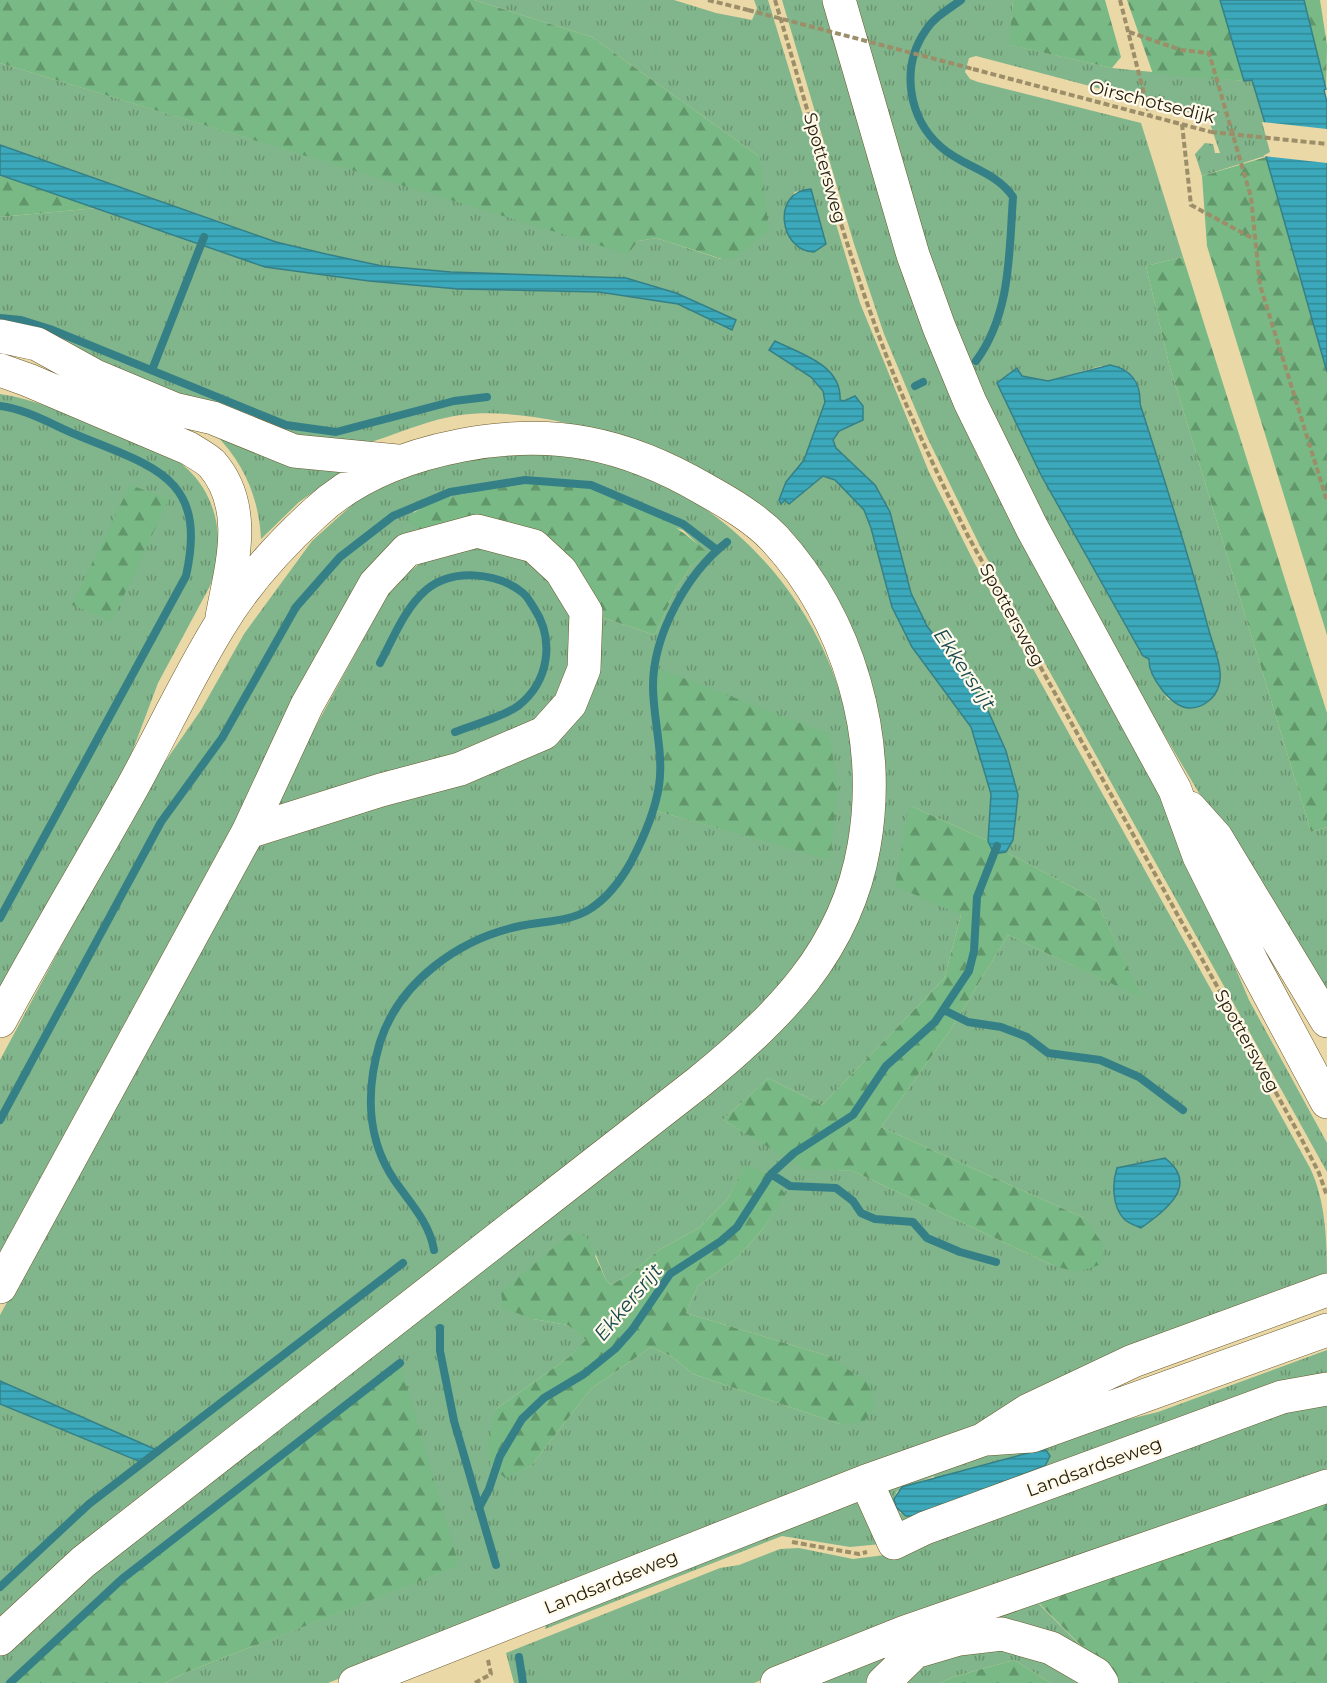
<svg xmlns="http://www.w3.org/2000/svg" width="1327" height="1683" font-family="Montserrat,sans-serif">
  <defs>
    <pattern id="grass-tufts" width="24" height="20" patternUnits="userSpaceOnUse" patternTransform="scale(1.5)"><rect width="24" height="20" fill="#81b58b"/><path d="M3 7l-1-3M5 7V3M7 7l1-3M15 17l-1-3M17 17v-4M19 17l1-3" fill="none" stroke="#6a9370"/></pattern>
    <pattern id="forest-firs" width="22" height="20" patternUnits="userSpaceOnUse" patternTransform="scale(1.5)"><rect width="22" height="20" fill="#78b985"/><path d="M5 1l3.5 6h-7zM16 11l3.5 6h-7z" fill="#62966b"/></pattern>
    <pattern id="water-rules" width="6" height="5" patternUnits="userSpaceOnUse" patternTransform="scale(1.5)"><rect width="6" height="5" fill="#3ba9bb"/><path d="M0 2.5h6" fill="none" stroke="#328996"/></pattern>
  </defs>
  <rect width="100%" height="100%" fill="#ead8a7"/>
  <path fill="url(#grass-tufts)" fill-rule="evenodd" d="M474 0H674L716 13 752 20 757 8 754 0H768L860 303 929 472 975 564 1310 1168C1326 1201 1327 1243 1327 1278L977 1424 328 1683H165L187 1672 458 1566 399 1363 122 1579 10 1683H0V1639L781 1011 864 846 839 637 719 480C657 442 534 405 461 415 418 421 380 443 338 451L0 329V217L97 208 265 267 369 281 458 289 599 292 678 304 733 329 736 320 676 293 626 278 451 272 382 266 326 254 276 242 0 145V63L628 253 638 241 656 238 721 259 760 157 592 37ZM811 189 785 229 786 205 795 192ZM785 361 840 390 839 400 863 420 838 431 833 440 836 448 875 485 890 512 911 593 927 626 985 704 1006 751 1018 795 1013 840 1006 852 1096 900 1141 997 1008 935 951 1029 881 1127 1084 1218 1054 1266 853 1171 804 1168 723 1120 768 1078 822 1105 944 979 961 915 909 805 988 841 991 794 971 727 912 647 892 607 871 528 864 510 835 480 823 475 789 504 785 500 782 504 779 500 786 482 804 460 825 402 823 391 811 377ZM745 1166 771 1174 784 1194 765 1226 737 1258 698 1286 686 1313 828 1356 840 1424 693 1374 671 1356 651 1347 591 1389 531 1466 505 1477 490 1464 496 1409 569 1357 587 1340 568 1325 533 1319 596 1255 606 1280 611 1285 630 1274 659 1250 699 1228 727 1200ZM1117 1168 1173 1201 1141 1228C1136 1225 1128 1223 1124 1219 1112 1206 1112 1183 1117 1168Z
    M782 0H822C868 158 911 318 983 467L1166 804 1249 1000 1327 1143V1172L980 546 927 437 884 334 854 244Z
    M851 0H1013L1010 45 1112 68 1244 81 1252 79 1274 153 1202 176 1195 154 1205 143 1213 144 1215 153H1220L1208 118 1202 108 1193 107 1192 113 976 56 969 58 965 72 970 79 978 82 1141 123 1183 257 1146 266 1169 364 1311 832 1327 827V1008L1134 684 996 429 933 275ZM1101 366 1136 381 1140 404 1220 679 1216 693 1169 700 1167 698 1148 661 1150 659 1143 656 1041 475 997 383 1018 368 1022 376 1048 381Z
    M0 394C35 399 67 414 100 427 121 436 143 443 164 453 215 478 229 536 210 586L158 683 128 763 0 1001Z
    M215 434 347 469 299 502 261 539C259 498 244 463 215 434Z
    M533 451C580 458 626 463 668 486 820 567 900 752 827 913 821 925 817 939 810 950 792 977 767 1002 746 1027L0 1619V1404L142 1463 158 1451 0 1381V1315L260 841 541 748 592 614 655 635 676 589 692 565 707 553 683 530 528 484 464 494 413 511 423 532 355 601 0 1252V1060L131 816 156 775 201 710 244 634 312 541 363 495 421 467ZM654 667 830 859 653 810 660 784 653 688Z
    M483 547 525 560 544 574 569 615 573 637 571 662 548 715 499 744 270 810 389 592C423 555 434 553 483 547Z
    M1327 1350V1378L900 1522 887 1490 943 1465 1158 1412ZM934 1476 940 1504 913 1516 900 1513 894 1499 897 1491Z
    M1327 1398V1490L1030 1595 1099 1664 912 1621 754 1683H514L506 1653 720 1568 739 1565 780 1549 799 1548 853 1559 885 1555Z
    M848 1500 862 1503 881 1544 850 1547 782 1536 545 1629 547 1619Z
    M1009 1647 1040 1654 1082 1683H1051L1014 1660 953 1677 940 1683H904C936 1647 964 1648 1009 1647Z
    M877 1654 888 1663 874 1683H788Z"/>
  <path fill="url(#forest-firs)" d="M0 0H474L592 37 760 157 769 230 736 257 722 259 656 238 638 241 628 254 0 63Z
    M1013 0H1105L1121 57 1112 68 1009 45Z
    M1127 0H1220L1244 81 1153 74Z
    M1304 0H1320L1327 45 1326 89Z
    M1266 157 1327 372V635L1207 246 1202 176Z
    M0 175 97 208 0 217Z
    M1183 257 1327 713V827L1311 832 1169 364 1146 266Z
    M528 484C546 485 566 484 583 487 628 496 674 522 708 553L692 565 676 589 655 635 592 614 572 572 423 532 406 520C425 496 497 488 528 484Z
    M130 485 169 499 112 621 72 605Z
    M654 667 829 734 838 787 830 860 653 810 660 784Z
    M909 805 988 841 994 854 1006 852 1096 900 1142 998 1008 935 951 1029 881 1127 1084 1218 1103 1244 1102 1264 1077 1272 1054 1266 853 1171 804 1169 723 1120 768 1078 822 1105 944 979 961 915 895 886Z
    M745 1165 771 1174 785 1194 765 1226 737 1258 698 1286 686 1313 828 1356 870 1384 874 1407 864 1422 840 1424 693 1374 671 1356 651 1347 591 1389 531 1466 505 1478 490 1464 488 1440 496 1409 569 1357 586 1340 568 1325 533 1319 503 1308 501 1292 571 1233 586 1236 606 1280 611 1285 630 1274 659 1250 699 1228 727 1200Z
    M400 1363 459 1566 187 1672 165 1683H10L122 1579Z
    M1327 1490V1683H1118L1030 1594Z
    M1014 1660 1051 1683H940L953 1677Z"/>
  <path fill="url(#water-rules)" stroke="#358087" stroke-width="1.5" d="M1220 0H1304L1326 89 1324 90 1327 102V372L1266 157 1274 153 1252 80 1244 81Z
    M0 145 276 242 326 254 382 266 451 272 626 278 676 293 736 320 732 330 678 304 599 292 458 289 369 281 265 267 0 175Z
    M811 189 826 244 814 252C779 251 771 191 811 189Z
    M775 341C801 354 842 365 840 400L844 401 855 396 863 406V420L839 431 833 440 836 448 875 485 890 512 911 593 927 626 985 704 1006 751 1018 795 1013 840 1006 852 994 854 988 841 991 794 971 727 912 647 892 607 871 528 864 510 835 480 823 476 789 504 785 500 781 504 779 500 786 482 804 460 825 402 823 391 811 377 769 350Z
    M1110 365C1131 369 1141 383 1140 404 1164 478 1188 552 1208 627 1212 644 1224 668 1219 685 1216 698 1202 709 1188 708 1170 706 1148 675 1149 659L1143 656 1041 475 997 383 1017 368 1022 376 1048 381Z
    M1165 1158C1200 1185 1166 1210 1141 1228 1136 1226 1128 1223 1124 1219 1112 1206 1112 1183 1117 1168Z
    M0 1381 159 1451 143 1463 0 1404Z
    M1039 1450H1046L1050 1456 1045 1466 913 1516H906L896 1507 894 1499 902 1487Z"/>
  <path fill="#ead8a7" d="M1262 122 1327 129V163L1263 156 1270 152Z"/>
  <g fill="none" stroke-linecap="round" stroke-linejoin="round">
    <path stroke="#358087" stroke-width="8" d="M961 0C949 9 934 17 926 30 900 67 908 118 941 147 963 167 996 171 1013 197 1009 253 1011 314 976 361
      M0 318 21 320 50 329 286 425 336 432 454 401 487 397
      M152 370 204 237
      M915 386 923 382
      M0 406C26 409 53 425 77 435 154 467 208 477 186 576L0 918
      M380 663C393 639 404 609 426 590 452 568 497 572 523 593 528 597 531 604 534 608 555 640 549 682 518 706 503 717 472 725 455 732
      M944 1010 968 1022 1001 1027 1027 1037 1048 1053 1100 1060 1139 1077 1183 1110
      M0 1120 161 822 222 738 296 607 340 557 393 516 450 492 525 480 591 485 683 524 717 550
      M771 1174 790 1186 836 1188 853 1201 861 1213 875 1219 913 1222 927 1238 960 1252 996 1262
      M434 1250C429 1222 411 1204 395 1181 366 1139 366 1089 380 1042 400 981 459 939 520 926 542 921 570 922 590 909 607 898 621 880 631 862 643 839 655 811 659 786 664 753 653 719 653 686 653 635 687 573 727 542
      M440 1328V1351L454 1421 496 1565
      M479 1508 489 1489 500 1456 522 1419 544 1398 584 1374 615 1349 632 1330 670 1274 721 1241 737 1227 771 1174 794 1153 853 1115 886 1066 935 1022 969 971 974 951 977 897 997 846
      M0 1587 89 1504 403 1263
      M519 1657 523 1683
      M10 1683 122 1579 400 1363"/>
    <defs>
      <path id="minor" d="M0 336 37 344 95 376 174 409 213 418 294 451 397 461
        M0 370 28 380 188 448C196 453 206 458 212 464 250 508 231 567 222 617
        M0 1021C43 941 89 865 133 786 162 733 188 677 220 625 244 585 280 545 315 513 355 475 410 455 463 445 554 428 625 443 704 489 729 503 755 518 775 539 849 620 883 738 864 846 846 951 778 1018 699 1082L83 1562 0 1639
        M0 1287 248 832 307 705 375 584 407 550 477 531 534 546 561 571 586 612 584 669 570 704 544 733 460 769 381 790 248 832
        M987 1439 1032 1436 1327 1330
        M866 1481 894 1543 925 1528 1282 1397 1327 1389
        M355 1683 866 1481 982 1440 1027 1411 1133 1361 1327 1290
        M777 1683 905 1632 1327 1486
        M883 1683 915 1652 959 1639 1002 1634 1051 1648 1096 1674 1102 1683"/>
      <path id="major" d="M839 0 913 255 939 327 970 402 1032 528 1175 790 1199 856 1252 962 1327 1102
        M1190 808 1216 837 1327 1021"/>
    </defs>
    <use href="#minor" stroke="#69592c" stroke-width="34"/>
    <use href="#major" stroke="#69592c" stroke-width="34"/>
    <path stroke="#9c8e69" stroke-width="4" stroke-dasharray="6 3" stroke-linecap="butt" d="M708 0 748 10
      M775 0C809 112 838 226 879 336 904 405 936 471 968 536L1301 1138 1319 1173 1327 1196
      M1120 0 1150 117
      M1129 32 1181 50 1209 53 1251 197 1260 285 1327 501
      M973 69 1211 132
      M1182 124 1191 205 1254 239
      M792 1542 859 1554 867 1552
      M475 1683 491 1674 488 1660"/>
    <use href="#minor" stroke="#fff" stroke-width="33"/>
    <use href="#major" stroke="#fff" stroke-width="33"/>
    <path stroke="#9c8e69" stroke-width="4" stroke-dasharray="6 3" stroke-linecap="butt" d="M748 10 973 69
      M1211 132 1327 144"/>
  </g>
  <g text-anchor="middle" stroke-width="4.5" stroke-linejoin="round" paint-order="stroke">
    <g font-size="18" fill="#27200d" stroke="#fffaeb">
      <text transform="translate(1152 102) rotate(14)" y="6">Oirschotsedijk</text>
      <text transform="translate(825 168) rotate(74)" y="6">Spottersweg</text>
      <text transform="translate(1012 615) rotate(61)" y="6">Spottersweg</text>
      <text transform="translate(1247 1041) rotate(61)" y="6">Spottersweg</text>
      <text transform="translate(1094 1467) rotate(-20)" y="6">Landsardseweg</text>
      <text transform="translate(611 1582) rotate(-22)" y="6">Landsardseweg</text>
    </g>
    <g font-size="20" font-style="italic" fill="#194950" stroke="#fffaeb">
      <text transform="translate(965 669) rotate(56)" y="7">Ekkersrijt</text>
      <text transform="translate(628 1302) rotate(-50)" y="7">Ekkersrijt</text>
    </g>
  </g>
</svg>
